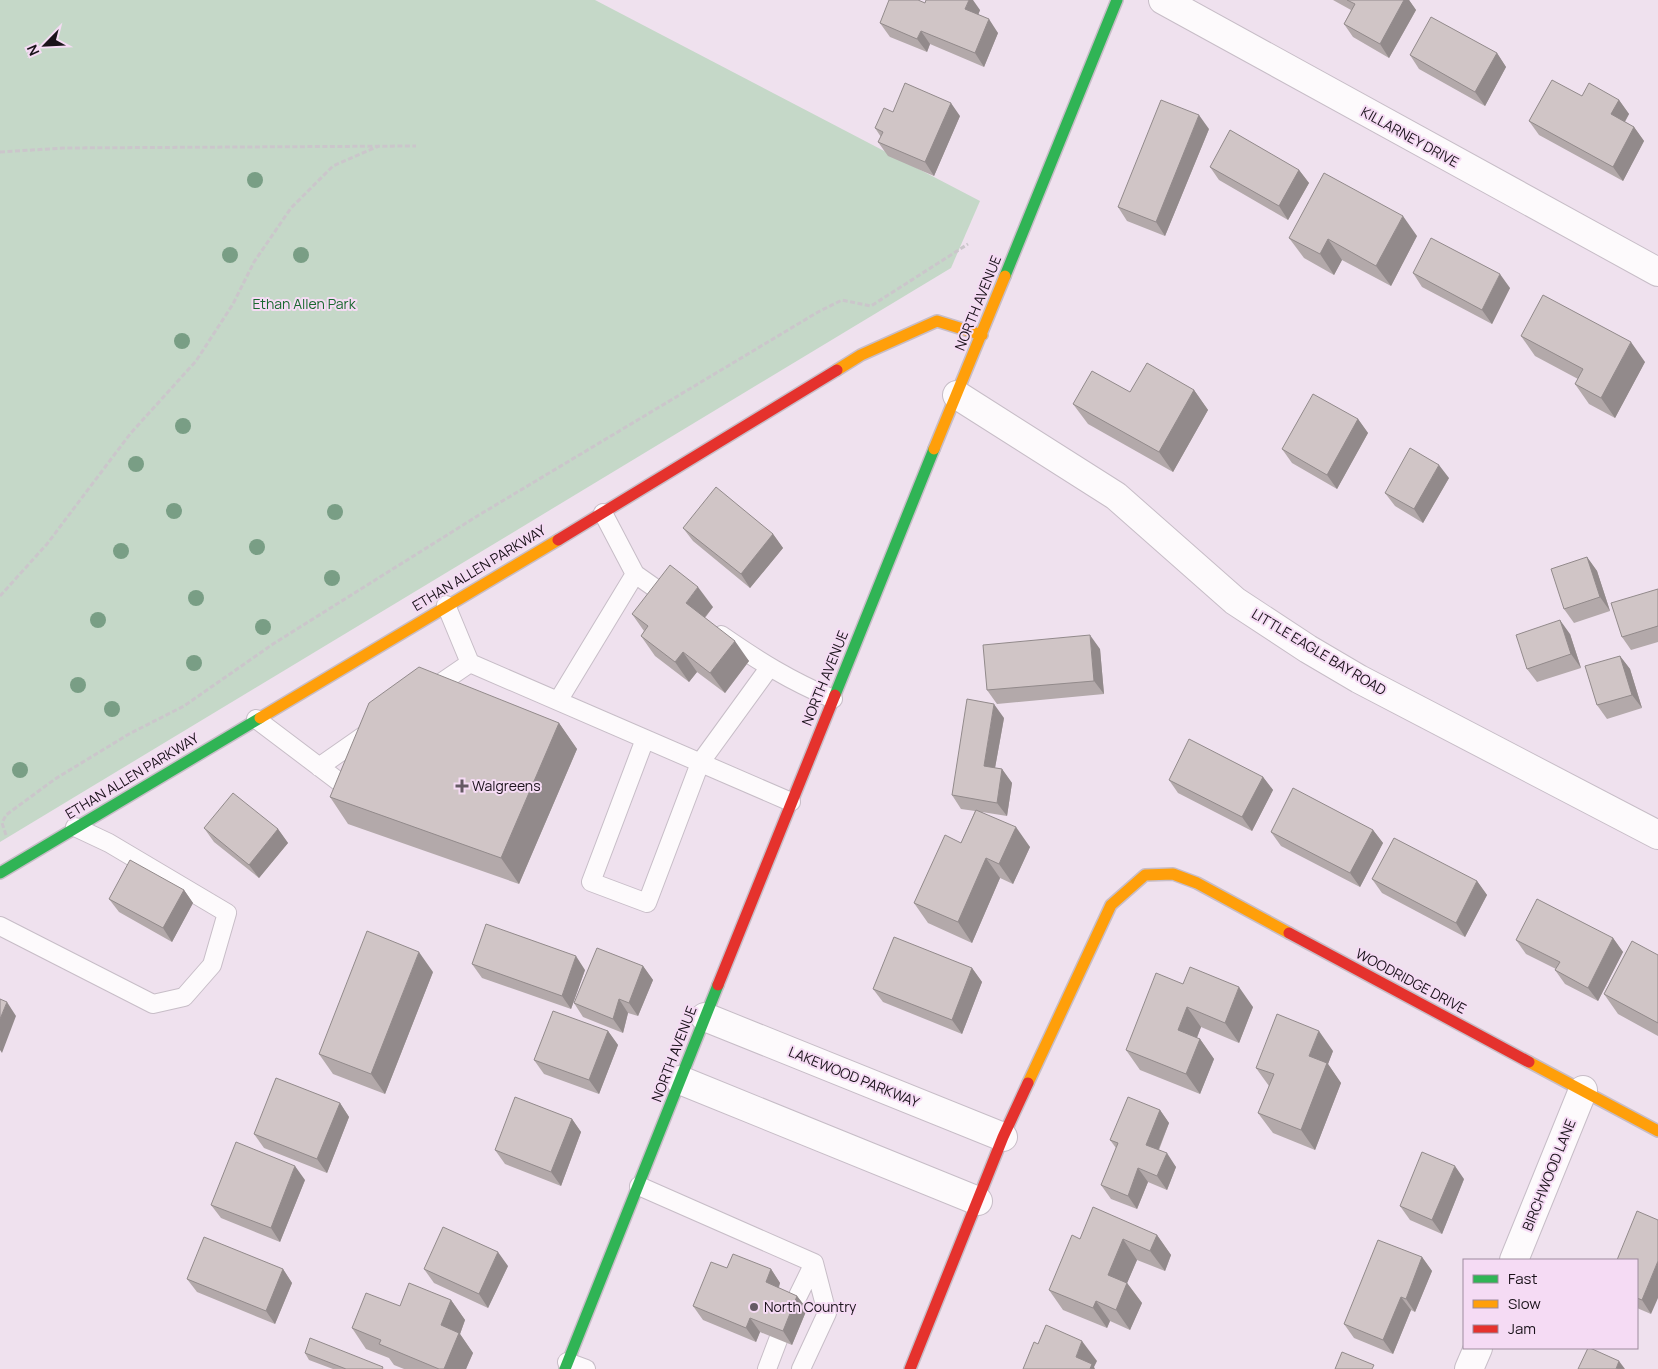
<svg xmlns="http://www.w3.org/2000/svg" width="1658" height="1369" font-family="Manrope,sans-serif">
  <rect width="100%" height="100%" fill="#efe1ee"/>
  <path fill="#c5d8c8" d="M0 0H595L980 201 951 268 0 842Z"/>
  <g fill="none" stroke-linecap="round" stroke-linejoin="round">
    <defs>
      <path id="lane" d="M635 574 672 600
        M446 605 470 663 791 802
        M721 635C760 662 789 680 833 699
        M429 691 470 663
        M558 701 635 574 603 513
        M256 719 350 790
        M645 739 591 882 647 903 700 763 769 668
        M319 767 372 730
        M0 926 153 1004 184 997 212 965 227 913 109 843 75 827
        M639 1186 814 1263 827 1313 801 1369
        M794 1304 814 1263
        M567 1362 586 1369
        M767 1369 778 1340"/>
      <path id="street" d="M1163 0 1658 272
        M957 395 1116 496 1235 601 1308 649 1359 679 1658 835
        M705 1017 1003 1137
        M680 1080 978 1201
        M1514 1260 1583 1090
        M1469 1369 1478 1348"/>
      <path id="fast" d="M1005 276 1117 0
        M835 695 934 449
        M0 873 260 718
        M565 1369 718 985"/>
      <path id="slow" d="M837 370 861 355 937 321 982 335
        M934 449 1005 276
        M260 718 558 540
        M1529 1062 1658 1131
        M1028 1083 1111 905 1145 875 1173 874 1197 883 1289 933"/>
      <path id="jam" d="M558 540 837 370
        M1289 933 1529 1062
        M718 985 835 695
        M910 1369 1003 1137 1028 1083"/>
    </defs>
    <use href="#lane" stroke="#c7bdc7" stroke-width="20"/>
    <use href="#street" stroke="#c7bdc7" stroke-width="30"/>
    <use href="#fast" stroke="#c7bdc7" stroke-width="14"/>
    <use href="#slow" stroke="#c7bdc7" stroke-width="14"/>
    <use href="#jam" stroke="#c7bdc7" stroke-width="14"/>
    <path stroke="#cbc6cb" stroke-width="3" stroke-dasharray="5 2.5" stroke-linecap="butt" d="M0 152 64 148 416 146
      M0 596 47 544 130 434 196 361 233 304 254 262 291 208 333 166 379 146
      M6 835 2 823 6 815 55 779 129 734 184 706 273 644 479 515 818 312 842 300 871 306 968 244"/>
    <use href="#lane" stroke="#fdfafc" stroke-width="18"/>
    <use href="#street" stroke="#fdfafc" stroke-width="28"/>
    <use href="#fast" stroke="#30b455" stroke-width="11"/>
    <use href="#slow" stroke="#ff9f0a" stroke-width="11"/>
    <use href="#jam" stroke="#e5322d" stroke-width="11"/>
  </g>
  <g fill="#799e85">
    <circle cx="255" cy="180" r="8"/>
    <circle cx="230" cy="255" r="8"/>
    <circle cx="301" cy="255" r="8"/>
    <circle cx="182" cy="341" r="8"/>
    <circle cx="183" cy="426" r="8"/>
    <circle cx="136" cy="464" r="8"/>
    <circle cx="174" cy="511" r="8"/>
    <circle cx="335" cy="512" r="8"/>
    <circle cx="257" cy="547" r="8"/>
    <circle cx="121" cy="551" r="8"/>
    <circle cx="332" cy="578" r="8"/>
    <circle cx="196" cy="598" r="8"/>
    <circle cx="98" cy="620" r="8"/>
    <circle cx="263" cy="627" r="8"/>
    <circle cx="194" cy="663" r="8"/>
    <circle cx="78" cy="685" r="8"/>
    <circle cx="112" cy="709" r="8"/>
    <circle cx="20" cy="770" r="8"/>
  </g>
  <path fill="#b3a9aa" d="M1333 0H1409L1416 10 1389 58 1353 37 1344 24 1351 10Z
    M925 3 980 10 978 15 998 33 984 67 930 44 927 52 890 37 880 23Z
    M1497 53 1506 67 1485 106 1419 69 1410 55Z
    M1582 96 1619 100 1629 114 1625 122 1634 127 1644 141 1623 181 1539 135 1529 121Z
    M960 116 934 176 888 156 878 142 881 137 875 128Z
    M1209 129 1165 236 1127 221 1118 207Z
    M1210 167 1299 170 1309 183 1288 220 1219 180Z
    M1417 236 1391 286 1342 260 1334 275 1304 258 1289 238Z
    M1413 273 1510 288 1492 324 1422 287Z
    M1521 336 1645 362 1615 418 1589 404 1575 384 1578 379 1535 356Z
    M1194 390 1208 410 1173 472 1088 424 1073 404 1130 392Z
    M1358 419 1368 433 1337 489 1292 463 1282 449Z
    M1449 478 1423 523 1395 506 1385 493Z
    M683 528 773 534 783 548 750 588 693 541Z
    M1587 557 1597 571 1610 611 1574 623 1564 609Z
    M1658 589V642L1631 650 1622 637Z
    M713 607 705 618 749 661 725 693 697 672 689 682 655 656 641 636 644 631 632 614Z
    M1570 634 1581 668 1537 682 1527 669Z
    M1100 649 1104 694 997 704 987 690Z
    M1620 656 1630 669 1642 708 1607 719 1597 705Z
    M1004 718 995 768 1002 769 1012 783 1007 816 982 812 1030 847 1013 884 1000 878 972 943 928 923 914 903 961 843 975 811 961 809 952 795Z
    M559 723 577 749 519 884 348 824 330 797Z
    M1263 777 1273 790 1252 831 1178 793 1169 780Z
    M204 828 278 829 288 843 259 878 214 842Z
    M1373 830 1383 843 1360 887 1281 846 1271 832Z
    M1372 879 1477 881 1487 895 1465 937 1382 893Z
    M184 890 193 903 172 942 119 912 109 899Z
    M1613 938 1623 952 1598 1001 1565 984 1555 970 1556 969 1526 954 1516 940Z
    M1658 955V1036L1618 1014 1604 994Z
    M472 964 585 970 571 1009 482 978Z
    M643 966 653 980 638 1016 628 1013 623 1033 583 1017 574 1003Z
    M972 968 982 982 962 1034 883 1002 873 989Z
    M433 972 385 1094 333 1074 319 1054Z
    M1183 984 1253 1007 1239 1043 1201 1027 1197 1038 1200 1039 1214 1059 1200 1094 1140 1070 1126 1050Z
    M608 1031 618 1045 599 1094 544 1074 534 1060Z
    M1333 1051 1328 1064 1341 1083 1315 1150 1273 1133 1258 1113 1269 1086 1256 1068Z
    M340 1103 349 1117 327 1173 264 1148 254 1134Z
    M1160 1110 1169 1123 1159 1150 1176 1167 1167 1190 1148 1182 1137 1209 1111 1199 1101 1185 1116 1148 1110 1140Z
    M572 1119 581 1132 561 1186 505 1164 495 1150Z
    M1464 1179 1442 1234 1410 1220 1400 1206Z
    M305 1180 280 1242 221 1218 211 1205Z
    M1157 1235 1171 1255 1165 1271 1137 1260 1127 1283 1142 1303 1130 1330 1110 1321 1107 1328 1063 1310 1049 1290 1080 1239Z
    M1422 1257 1432 1271 1415 1312 1411 1310 1393 1354 1354 1338 1344 1324Z
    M1637 1260 1651 1314 1637 1308Z
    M508 1266 488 1308 434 1283 424 1269Z
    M727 1268 771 1269 780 1283 779 1288 797 1296 807 1309 792 1345 760 1332 756 1342 703 1320 693 1306Z
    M283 1269 292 1283 275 1324 197 1292 187 1279Z
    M451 1300 465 1320 460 1334 473 1353 466 1369H404L394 1365 389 1358 366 1349 352 1328 400 1306Z
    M305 1353 385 1369H333L309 1360Z"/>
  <path fill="#928a8b" d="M969 0H973L980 10 975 23 965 9Z
    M1404 0H1409L1416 10 1389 58 1380 44Z
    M989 19 998 33 984 67 975 53Z
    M921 31 930 44 927 52 917 39Z
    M1497 53 1506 67 1485 106 1475 92Z
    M1619 100 1629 114 1621 128 1611 114Z
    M951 103 960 116 934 176 925 162Z
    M1199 115 1209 129 1165 236 1156 222Z
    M1634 127 1644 141 1623 181 1613 167Z
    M1299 170 1309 183 1288 220 1279 206Z
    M1403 216 1417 236 1391 286 1376 266Z
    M1328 239 1342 260 1334 275 1320 254Z
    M1500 274 1510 288 1492 324 1482 310Z
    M1631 342 1645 362 1615 418 1601 398Z
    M1194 390 1208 410 1173 472 1159 452Z
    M1358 419 1368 433 1337 489 1327 475Z
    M1439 465 1449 478 1423 523 1414 509Z
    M773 534 783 548 750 588 741 574Z
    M1587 557 1597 571 1610 611 1600 597Z
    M698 587 713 607 700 623 686 603Z
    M1560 620 1570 634 1581 668 1571 654Z
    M1090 635 1100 649 1104 694 1094 681Z
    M735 641 749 661 725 693 710 673Z
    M683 652 697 672 689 682 675 662Z
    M1620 656 1630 669 1642 708 1632 695Z
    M994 704 1004 718 993 779 984 766Z
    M559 723 577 749 519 884 501 858Z
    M1002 769 1012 783 1007 816 997 803Z
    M1263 777 1273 790 1252 831 1242 817Z
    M1016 827 1030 847 1013 884 999 864Z
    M278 829 288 843 259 878 249 865Z
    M1373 830 1383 843 1360 887 1350 873Z
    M986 858 1000 878 972 943 958 922Z
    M1477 881 1487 895 1465 937 1456 923Z
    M184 890 193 903 172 942 163 928Z
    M1613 938 1623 952 1598 1001 1588 988Z
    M419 952 433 972 385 1094 371 1074Z
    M576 956 585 970 571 1009 562 996Z
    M643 966 653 980 638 1016 629 1003Z
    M972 968 982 982 962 1034 952 1020Z
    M1239 987 1253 1007 1239 1043 1225 1023Z
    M619 999 628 1013 623 1033 613 1019Z
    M7 1002 16 1016 2 1053 0 1050V1019Z
    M1187 1007 1201 1027 1192 1050 1178 1030Z
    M608 1031 618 1045 599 1094 589 1080Z
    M1319 1031 1333 1051 1328 1064 1341 1083 1315 1150 1301 1130 1309 1056Z
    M1200 1039 1214 1059 1200 1094 1186 1074Z
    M340 1103 349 1117 327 1173 317 1159Z
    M1160 1110 1169 1123 1155 1158 1146 1145Z
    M572 1119 581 1132 561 1186 551 1172Z
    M1167 1153 1176 1167 1167 1190 1157 1176Z
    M295 1166 305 1180 280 1242 271 1228Z
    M1455 1166 1464 1179 1442 1234 1432 1220Z
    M1138 1168 1148 1182 1137 1209 1128 1196Z
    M1157 1235 1171 1255 1165 1271 1150 1251Z
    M1123 1239 1137 1260 1122 1295 1108 1275Z
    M498 1252 508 1266 488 1308 479 1294Z
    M1422 1257 1432 1271 1415 1312 1406 1299Z
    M1658 1261V1298L1651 1314 1642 1300Z
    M283 1269 292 1283 275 1324 266 1311Z
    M771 1269 780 1283 775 1296 766 1282Z
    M1127 1283 1142 1303 1130 1330 1116 1310Z
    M797 1296 807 1309 792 1345 783 1331Z
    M1401 1297 1411 1310 1393 1354 1383 1340Z
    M451 1300 465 1320 460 1334 473 1353 466 1369H444L441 1325Z
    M1096 1301 1110 1321 1107 1328 1093 1308Z
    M750 1318 760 1332 756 1342 746 1328Z
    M1082 1341 1097 1361 1094 1367 1095 1369H1084L1076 1357Z
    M1619 1361 1625 1369H1616Z"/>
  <path fill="#d0c5c6" stroke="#928a8b" d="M889 0H918L925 3 926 0H969L965 9 989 19 975 53 921 31 917 39 880 23Z
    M1347 0H1404L1380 44 1344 24 1355 4Z
    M1431 17 1497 53 1475 92 1410 55Z
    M1552 80 1582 96 1589 83 1619 100 1611 114 1634 127 1613 167 1529 121Z
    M905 83 951 103 925 162 878 142 883 132 875 128 884 108 893 112Z
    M1161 100 1199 115 1156 222 1118 207Z
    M1230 130 1299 170 1279 206 1210 167Z
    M1324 173 1403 216 1376 266 1328 239 1320 254 1289 238Z
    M1431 238 1500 274 1482 310 1413 273Z
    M1543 295 1631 342 1601 398 1575 384 1583 369 1521 336Z
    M1147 363 1194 390 1159 452 1073 404 1092 371 1130 392Z
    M1313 394 1358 419 1327 475 1282 449Z
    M1410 448 1439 465 1414 509 1385 493Z
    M716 487 773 534 741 574 683 528Z
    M1587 557 1600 597 1564 609 1551 569Z
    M670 565 698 587 686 603 735 641 710 673 683 652 675 662 641 636 648 626 632 614Z
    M1658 589V626L1622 637 1611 603Z
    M1560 620 1571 654 1527 669 1516 635Z
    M1090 635 1094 681 987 690 983 645Z
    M1620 656 1632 695 1597 705 1585 666Z
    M419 667 559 723 501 858 330 797 369 703Z
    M967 699 994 704 984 766 1002 769 997 803 952 795Z
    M1189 739 1263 777 1242 817 1169 780Z
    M1293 788 1373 830 1350 873 1271 832Z
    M233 793 278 829 249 865 204 828Z
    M976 810 1016 827 999 864 986 858 958 922 914 903 945 835 961 843Z
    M1394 838 1477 881 1456 923 1372 879Z
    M130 860 184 890 163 928 109 899Z
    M1537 899 1613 938 1588 988 1555 970 1560 962 1516 940Z
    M486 924 576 956 562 996 472 964Z
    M367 931 419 952 371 1074 319 1054Z
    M894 937 972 968 952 1020 873 989Z
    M1632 941 1658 955V1023L1604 994Z
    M597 948 643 966 629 1003 619 999 613 1019 574 1003Z
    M1190 967 1239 987 1225 1023 1187 1007 1178 1030 1200 1039 1186 1074 1126 1050 1156 973 1183 984Z
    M0 999 7 1002 0 1019Z
    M553 1011 608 1031 589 1080 534 1060Z
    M1277 1014 1319 1031 1309 1056 1327 1063 1301 1130 1258 1113 1274 1074 1256 1068Z
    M276 1078 340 1103 317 1159 254 1134Z
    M515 1097 572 1119 551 1172 495 1150Z
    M1128 1097 1160 1110 1146 1145 1167 1153 1157 1176 1138 1168 1128 1196 1101 1185 1118 1143 1110 1140Z
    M236 1142 295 1166 271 1228 211 1205Z
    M1422 1152 1455 1166 1432 1220 1400 1206Z
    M1093 1207 1157 1235 1150 1251 1123 1239 1108 1275 1127 1283 1116 1310 1096 1301 1093 1308 1049 1290 1072 1235 1080 1239Z
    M1637 1211 1658 1220V1261L1642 1300 1637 1298V1260H1617Z
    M443 1227 498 1252 479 1294 424 1269Z
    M204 1237 283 1269 266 1311 187 1279Z
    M1378 1240 1422 1257 1406 1299 1401 1297 1383 1340 1344 1324Z
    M733 1254 771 1269 766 1282 797 1296 783 1331 750 1318 746 1328 693 1306 711 1262 727 1268Z
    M409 1283 451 1300 441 1325 459 1333 444 1369H439L379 1344 381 1340 352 1328 366 1293 400 1306Z
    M1046 1325 1082 1341 1076 1357 1092 1364 1090 1369H1023L1034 1342 1038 1344Z
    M310 1338 383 1367 382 1369H346L305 1353Z
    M1588 1348H1590L1619 1361 1616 1369H1578Z
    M1342 1352 1374 1365 1372 1369H1335Z"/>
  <g fill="#655a64" stroke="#f5dbf4" stroke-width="2">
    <path d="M459.5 778.5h5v5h5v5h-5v5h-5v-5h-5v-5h5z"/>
    <circle cx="754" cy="1307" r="5"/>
  </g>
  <g text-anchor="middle" stroke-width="4" stroke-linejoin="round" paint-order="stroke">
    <g font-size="14" fill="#1a121a" stroke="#f5dbf4">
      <text transform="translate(1410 137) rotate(29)" y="5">KILLARNEY DRIVE</text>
      <text transform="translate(978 303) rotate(-68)" y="5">NORTH AVENUE</text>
      <text transform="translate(479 568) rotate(-31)" y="5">ETHAN ALLEN PARKWAY</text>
      <text transform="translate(1319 652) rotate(31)" y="5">LITTLE EAGLE BAY ROAD</text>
      <text transform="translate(825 678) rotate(-68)" y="5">NORTH AVENUE</text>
      <text transform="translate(132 776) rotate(-31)" y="5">ETHAN ALLEN PARKWAY</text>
      <text transform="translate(1411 981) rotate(28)" y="5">WOODRIDGE DRIVE</text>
      <text transform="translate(674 1054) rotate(-69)" y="5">NORTH AVENUE</text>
      <text transform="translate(854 1077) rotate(22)" y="5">LAKEWOOD PARKWAY</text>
      <text transform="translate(1549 1175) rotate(-68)" y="5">BIRCHWOOD LANE</text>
    </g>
    <g font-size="14" fill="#19682f" stroke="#f5dbf4">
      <text x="304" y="309">Ethan Allen Park</text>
    </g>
    <g font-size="14" fill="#1a121a" stroke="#f5dbf4" text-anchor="start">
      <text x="472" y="791">Walgreens</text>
      <text x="764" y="1312">North Country</text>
    </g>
  </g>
  <rect x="1463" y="1259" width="175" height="90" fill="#f5dbf4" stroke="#9d8b9d"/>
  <rect x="1473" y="1275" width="25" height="8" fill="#30b455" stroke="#9d8b9d"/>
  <text x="1508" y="1284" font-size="15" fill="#1a121a">Fast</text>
  <rect x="1473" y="1300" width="25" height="8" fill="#ff9f0a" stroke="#9d8b9d"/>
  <text x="1508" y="1309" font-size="15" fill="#1a121a">Slow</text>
  <rect x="1473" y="1325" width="25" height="8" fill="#e5322d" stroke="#9d8b9d"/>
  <text x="1508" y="1334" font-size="15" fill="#1a121a">Jam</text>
  <g transform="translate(45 45) rotate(246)" stroke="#f5dbf4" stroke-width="4" paint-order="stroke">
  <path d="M0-4L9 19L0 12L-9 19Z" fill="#1a121a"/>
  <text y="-8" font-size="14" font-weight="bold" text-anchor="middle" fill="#1a121a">N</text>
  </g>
</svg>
